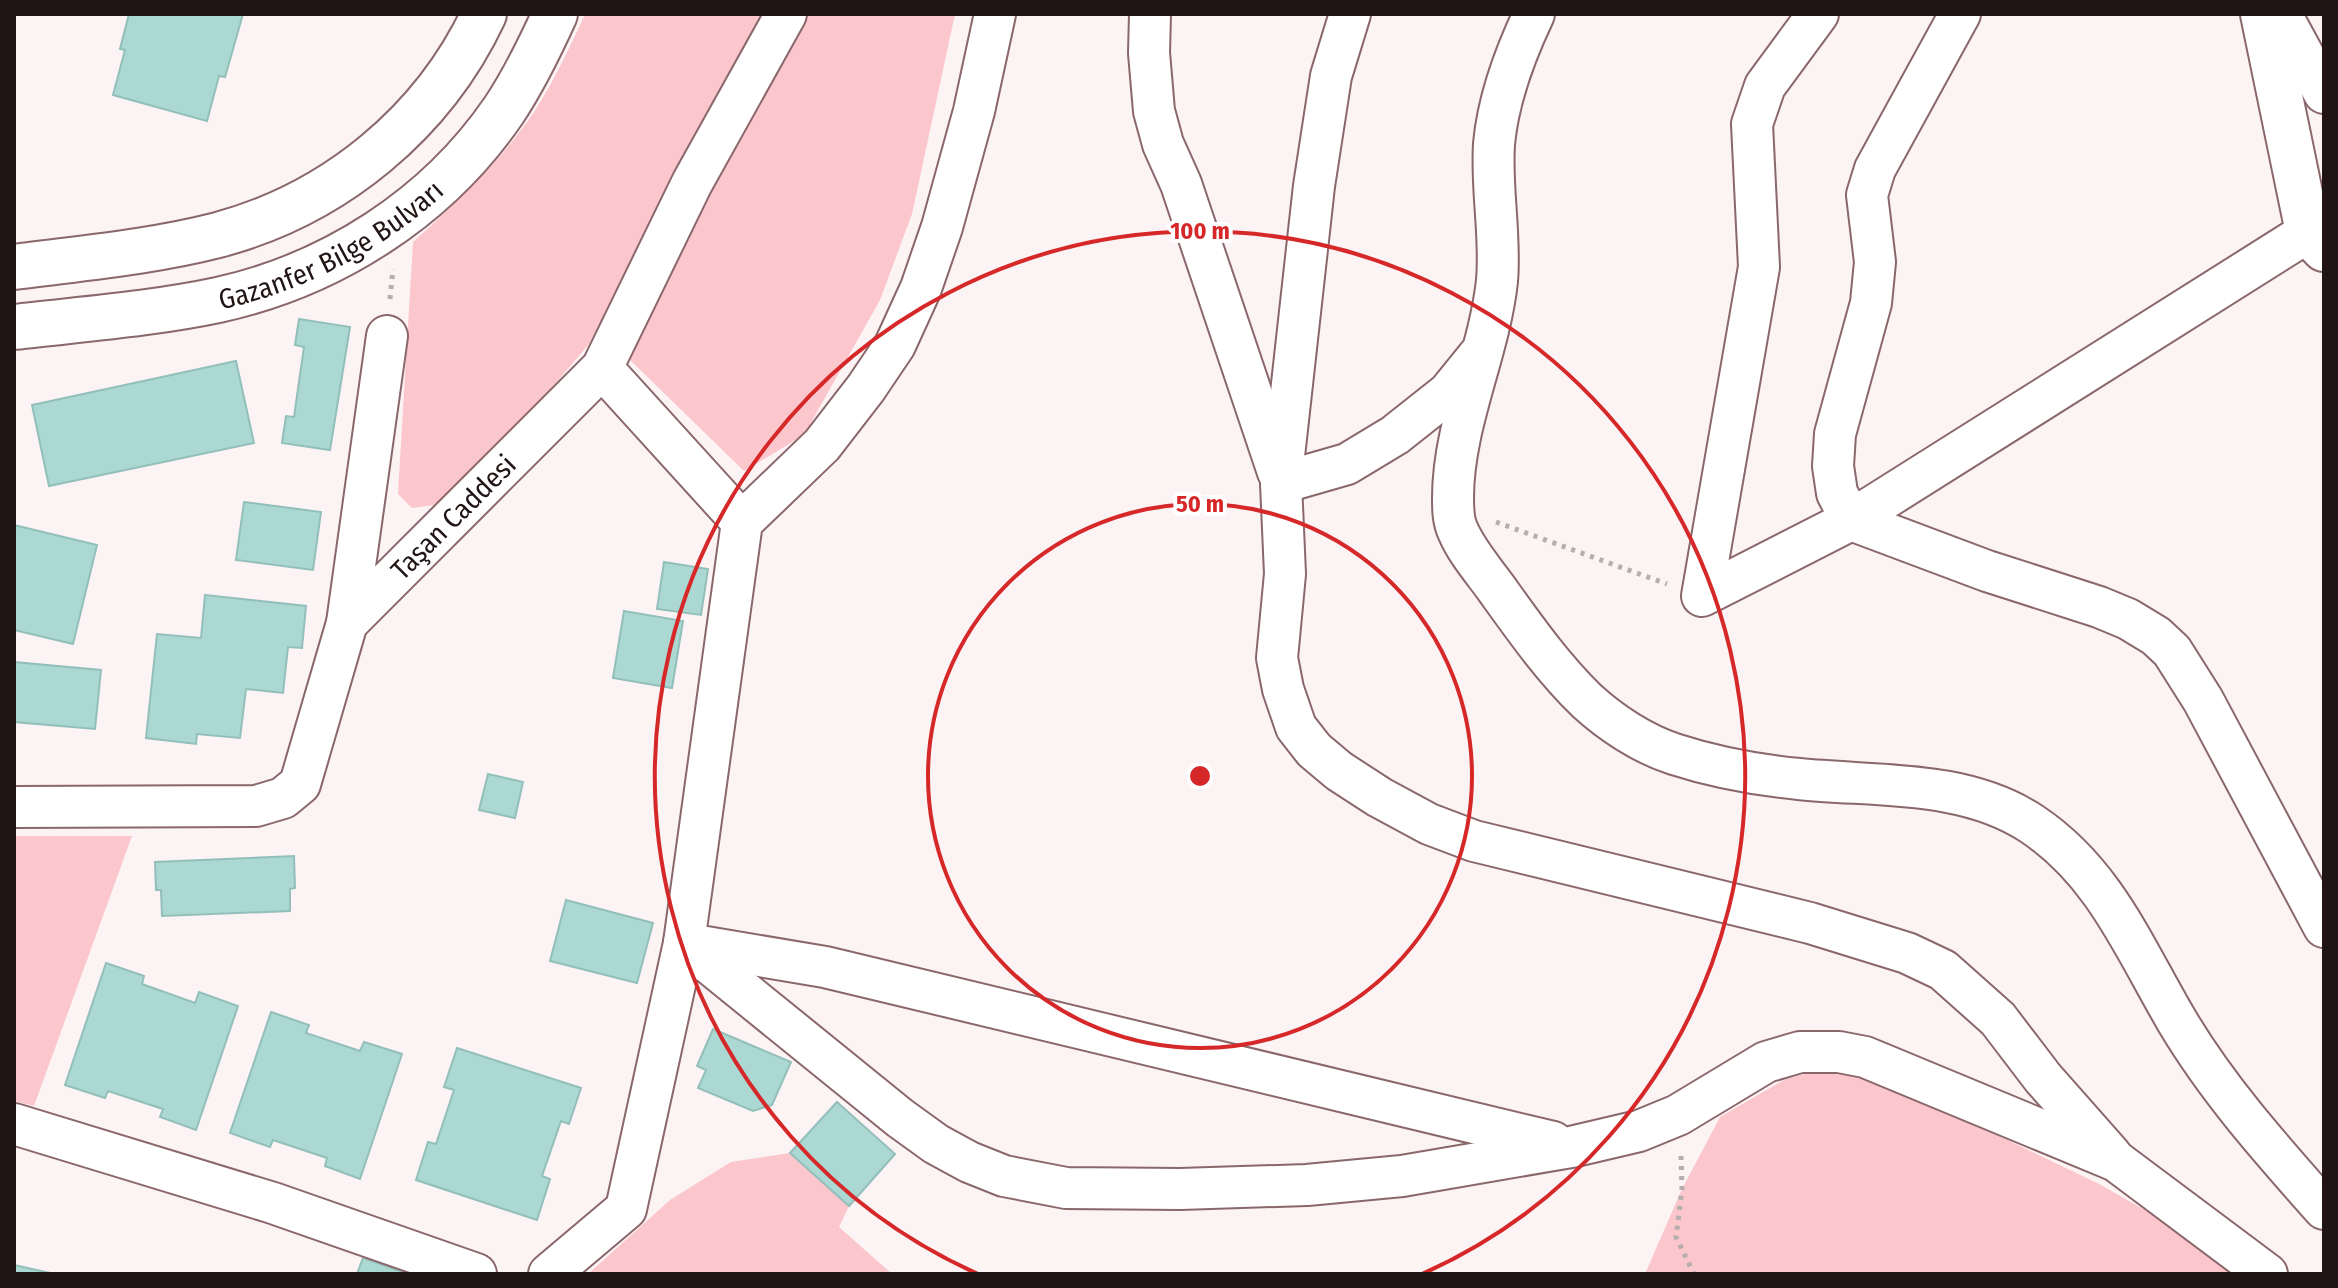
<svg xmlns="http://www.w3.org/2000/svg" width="2338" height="1288" font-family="'Fira Sans Condensed',sans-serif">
  <rect width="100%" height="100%" fill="#fbf3f4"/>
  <path fill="#fbc6cc" d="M585 14H769L670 190 589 344 476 477 442 504 412 508 398 494 413 242C457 202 501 161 534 112 554 81 570 47 585 14Z
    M800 14H955L912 214 880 300 804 435 744 471 629 359 627 347Z
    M14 836H132L34 1106 14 1101Z
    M1826 1068 1870 1076 1929 1102 2099 1184 2205 1244 2243 1274H1645L1682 1189 1720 1117 1784 1080Z
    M790 1153 849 1206 839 1227 892 1274H588L670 1200 731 1162Z"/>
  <path fill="#acd8d4" stroke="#93bfbb" stroke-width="2" d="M129 14H243L225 77 219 76 207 121 113 95 125 50 120 49Z
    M299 319 350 327 330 450 282 443 286 416 294 417 304 347 295 345Z
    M236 361 254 443 49 486 32 405Z
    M244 502 321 512 313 570 236 560Z
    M14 525 97 545 73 644 14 630Z
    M664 562 708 569 701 615 657 609Z
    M205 595 306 606 302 648 288 647 283 693 246 689 240 738 197 734 196 744 146 738 157 634 201 638Z
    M624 611 683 621 672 688 613 678Z
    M14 662 101 670 95 729 14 722Z
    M488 774 523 782 515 818 479 810Z
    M294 856 295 888 290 889V911L162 916 161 890H156L155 862Z
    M566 900 653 923 637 983 550 961Z
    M106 963 144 976 142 984 195 1003 199 992 238 1006 196 1130 160 1117 163 1109 108 1091 105 1098 65 1085Z
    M271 1012 309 1025 306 1033 360 1051 364 1042 402 1054 360 1179 325 1166 327 1158 273 1140 270 1147 230 1133Z
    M713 1029 791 1062 772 1105 753 1111 698 1088 706 1070 697 1066Z
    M457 1048 581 1088 569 1124 561 1121 542 1176 550 1179 537 1220 416 1180 428 1142 436 1144 454 1090 444 1087Z
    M837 1102 895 1154 849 1206 790 1153Z
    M363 1258 409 1274H357Z
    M14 1265 55 1274H14Z"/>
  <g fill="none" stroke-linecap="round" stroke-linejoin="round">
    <defs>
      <g id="minor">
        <path d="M1150 14 1149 53 1154 111 1163 144 1181 184 1278 472"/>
        <path d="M1350 14 1331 76 1314 186 1281 483 1285 574 1277 658 1283 689 1296 727 1314 750 1339 771 1379 797 1429 824 1474 841 1810 923 1907 953 1943 970 1998 1019 2043 1078 2111 1155"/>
        <path d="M1534 14C1515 54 1498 100 1494 144 1491 190 1501 235 1497 281 1489 354 1453 424 1453 498 1453 509 1453 521 1458 531 1467 552 1483 570 1496 588 1524 627 1552 667 1587 701 1611 723 1643 744 1674 754 1714 767 1758 775 1799 779 1876 787 1964 779 2032 824 2105 873 2134 948 2177 1021 2218 1090 2271 1149 2324 1209"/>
        <path d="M1818 14 1765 86 1752 124 1759 267 1702 596 1851 520 2308 232 2324 225"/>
        <path d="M1960 14 1875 169 1867 195 1875 262 1871 303 1835 434 1833 466 1837 493 1851 520 1987 571 2099 607 2128 619 2156 636 2172 651 2203 700 2324 927"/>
        <path d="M2281 14 2324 93"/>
        <path d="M602 368 742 522"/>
        <path d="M1281 483 1347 464 1395 435 1448 393 1478 356"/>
        <path d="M347 623 387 336"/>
        <path id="s1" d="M14 807 256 806 283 798 300 784 347 623 602 368 692 183 786 14"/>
        <path d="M684 943 900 1118 936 1144 969 1162 1004 1176 1066 1188 1180 1189 1307 1185 1402 1176 1571 1147 1639 1131 1678 1115 1766 1062 1800 1052H1839L1865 1057 2116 1161 2267 1274"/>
        <path d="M688 944 825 967 1553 1142"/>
        <path d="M14 1124 273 1203 476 1274"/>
        <path d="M549 1274 626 1209 684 943 742 522 822 445 866 388 895 345 921 288 942 227 974 111 995 14"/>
      </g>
      <path id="secondary" d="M2263 14 2308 232 2324 249"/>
      <g id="primary">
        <path d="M14 267C82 258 152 252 218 235 334 204 433 123 484 14"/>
        <path id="s2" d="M14 327C82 319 152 314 218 300 332 275 437 208 504 110 524 80 540 47 555 14"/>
      </g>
    </defs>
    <use href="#minor" stroke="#8a676b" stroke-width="44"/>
    <use href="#secondary" stroke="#8a676b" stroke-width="48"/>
    <use href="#primary" stroke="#8a676b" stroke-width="48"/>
    <path stroke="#b6adae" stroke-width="5" stroke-dasharray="4 6" stroke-linecap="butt" d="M390 299 393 269
      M1496 522 1667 584
      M1681 1156 1682 1189 1676 1237 1694 1274"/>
    <use href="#minor" stroke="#fff" stroke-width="40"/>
    <use href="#secondary" stroke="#fff" stroke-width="44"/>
    <use href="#primary" stroke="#fff" stroke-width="44"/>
  </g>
  <g fill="none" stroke="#d62828" stroke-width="4">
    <circle cx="1200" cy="776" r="272"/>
    <path d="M978 1274A545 545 0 1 1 1422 1274"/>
  </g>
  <g text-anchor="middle" stroke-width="8" stroke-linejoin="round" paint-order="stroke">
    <g font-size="28" fill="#211415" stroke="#fff">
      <text dy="10" stroke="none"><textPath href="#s2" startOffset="332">Gazanfer Bilge Bulvarı</textPath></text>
      <text dy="10" stroke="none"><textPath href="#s1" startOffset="610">Taşan Caddesi</textPath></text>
    </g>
  </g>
  <circle cx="1200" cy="776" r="12" fill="#d62828" stroke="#fff" stroke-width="4"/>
  <g font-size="24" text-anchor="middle" font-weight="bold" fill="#d62828" stroke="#fff" stroke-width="8" stroke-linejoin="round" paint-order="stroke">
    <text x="1200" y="239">100 m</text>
    <text x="1200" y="512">50 m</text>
  </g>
  <rect width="2338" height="1288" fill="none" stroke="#211415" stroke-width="32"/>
</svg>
